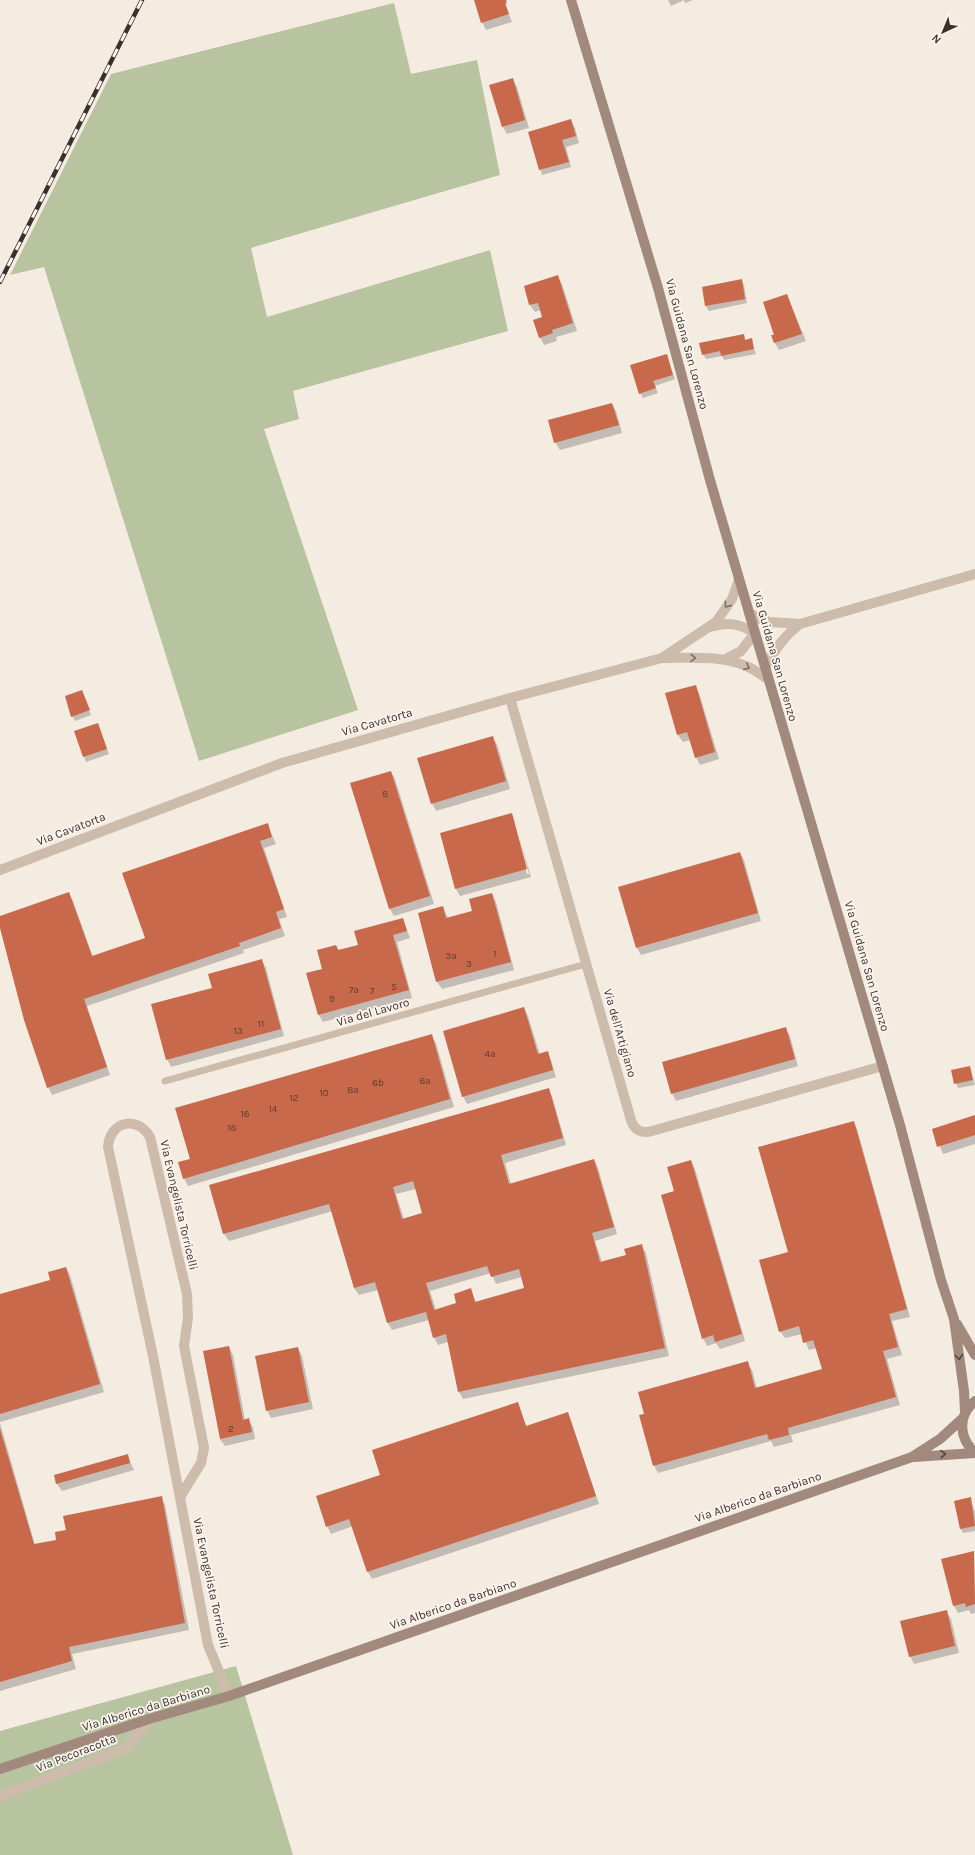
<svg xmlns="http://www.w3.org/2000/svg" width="975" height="1855" font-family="Karla,sans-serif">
  <rect width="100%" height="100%" fill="#f4ebe1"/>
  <path fill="#b8c4a0" d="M394 3 411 74 477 60 500 175 251 248 267 317 490 250 508 331 293 391 299 419 264 429 358 710 199 761 44 267 10 275 111 74Z
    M236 1666 293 1855H0V1731Z"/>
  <path fill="#0003" fill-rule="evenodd" d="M475 0H506L507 4 505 5 512 22 486 30 482 22Z
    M668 0H693L685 3 684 0 671 6Z
    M512 79 517 87 529 128 507 134 503 127Z
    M570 120 575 128 579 143 566 147 571 167 542 175 529 132Z
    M558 277 562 284 577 331 556 337 557 341 544 345 540 337 543 318 541 310 535 312 530 305 525 287Z
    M741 280 744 285 747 303 709 311 706 306 703 287Z
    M787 295 806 341 779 350 775 343V335Z
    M743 335 746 341 751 340 756 354 724 360 722 356 706 359 703 354Z
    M666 355 675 379 655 386 658 393 643 398 640 393Z
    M612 404 616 411 622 433 560 450 555 442Z
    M695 686 699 693 719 759 700 765 696 757 690 740 683 742 678 735Z
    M82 691 91 715 75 721 72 716Z
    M98 724 109 754 86 762 75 732Z
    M492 737 497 744 510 789 436 811 432 803Z
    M391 772 395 779 434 904 394 916 390 909Z
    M511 814 515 822 531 877 460 896 456 889ZM513 821H515L529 874H527Z
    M267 824 276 844 264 848 287 917 279 919 285 936 243 950 244 953 87 1006 110 1075 52 1095 48 1087 0 924V917L69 894 73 901 93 957 146 939Z
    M740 853 744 860 761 921 641 955 637 948Z
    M492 894 496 902 514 970 442 989 437 982 443 907 448 918 473 912Z
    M403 919 410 938 397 942 412 998 323 1022 319 1015 308 974 324 969 336 946 339 951 359 945Z
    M262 961 266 968 284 1036 171 1067 167 1059Z
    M524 1008 528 1016 540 1055 547 1053 551 1060 556 1077 467 1104 463 1096Z
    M785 1028 790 1036 798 1066 676 1101 672 1093Z
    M431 1036 436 1043 454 1107 188 1186 184 1178 191 1159Z
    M970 1067 975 1085 958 1088 952 1071Z
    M548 1089 552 1096 566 1145 505 1163 511 1184 594 1160 598 1168 617 1234 595 1241 602 1262 627 1255 641 1245 646 1253 669 1356 463 1399 459 1392 448 1342 438 1345 434 1337 429 1320 392 1330 388 1323 378 1290 359 1295 354 1288 333 1211 229 1241 224 1234 211 1186ZM416 1189 423 1213 404 1219 396 1194ZM491 1273 496 1284 522 1277 525 1288 476 1302 471 1290 458 1304 436 1310 430 1291Z
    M975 1116V1144L943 1154 933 1129Z
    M853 1122 857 1129 910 1317 892 1321 902 1355 887 1359 900 1405 791 1435 793 1442 774 1447 771 1441 658 1473 654 1465 646 1414 747 1363 752 1370 757 1389 823 1370 817 1348 809 1350 802 1334 785 1338 780 1331 789 1253Z
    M691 1161 695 1169 745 1341 720 1349 716 1343 707 1346 703 1338 675 1192Z
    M66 1268 70 1275 104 1392 0 1422V1296L52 1281Z
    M229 1347 233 1355 245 1420H248L253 1427 255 1439 225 1446 220 1439Z
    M298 1348 302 1356 313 1409 271 1418 267 1410Z
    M517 1403 527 1427 567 1413 571 1421 599 1504 372 1579 368 1572 353 1526 331 1534 327 1526 381 1475Z
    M0 1423 35 1545 57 1541 67 1531 161 1497 165 1505 189 1630 72 1654 76 1669 0 1691Z
    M127 1455 134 1470 62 1491 57 1484 55 1476Z
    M970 1498 975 1512V1531L963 1533 961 1529Z
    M974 1552 975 1613 971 1614 969 1610 958 1613 954 1606Z
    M946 1611 951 1619 959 1653 914 1664 910 1656Z"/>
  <path fill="#c8694b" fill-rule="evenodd" d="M474 0H506L507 2 505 3 509 14 481 23Z
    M513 78 525 120 502 127 489 85Z
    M571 119 576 136 562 140 569 162 539 170 528 132Z
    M558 275 573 323 552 330 553 333 539 338 533 320 542 317 538 303 529 305 524 286Z
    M742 279 745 299 705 306 702 287Z
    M787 294 802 334 774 343 771 335H774L763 302Z
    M744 334 745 340 752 338 754 349 721 356 720 351 702 355 699 343Z
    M667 354 673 375 653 381 656 388 639 394 630 365Z
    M612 403 619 425 554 443 548 420Z
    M696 685 715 752 695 758 687 732 677 735 665 693Z
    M82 690 90 710 71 717 65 696Z
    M98 723 107 749 83 757 74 731Z
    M493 736 506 781 431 804 417 758Z
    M391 771 430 896 389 909 350 783Z
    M512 813 527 869 455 889 440 833Z
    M268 823 272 837 260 841 284 909 276 912 281 928 239 943 240 946 84 999 107 1067 47 1088 24 1020 0 928V916L69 892 92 956 145 938 122 873Z
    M740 852 758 913 636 948 618 887Z
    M492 893 511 962 436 982 418 913 443 906 446 918 472 911 469 899Z
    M403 918 407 931 393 935 409 990 318 1015 306 973 322 969 317 950 336 945 338 950 358 945 354 931Z
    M262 959 281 1029 166 1060 151 1004 212 988 208 974Z
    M524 1007 538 1054 548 1051 553 1070 462 1097 443 1031Z
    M786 1027 795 1059 671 1094 662 1062Z
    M432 1034 450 1099 183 1179 178 1162 190 1159 175 1108Z
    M970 1066 973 1080 954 1084 951 1070Z
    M549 1088 563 1138 501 1155 509 1184 594 1159 614 1227 592 1233 600 1262 626 1255 624 1249 642 1244 665 1348 458 1392 446 1334 433 1338 426 1312 387 1323 375 1282 354 1288 329 1204 223 1234 209 1185ZM413 1181 422 1213 402 1219 393 1187ZM487 1266 491 1277 519 1269 524 1288 475 1302 471 1288 454 1294 456 1303 434 1310 426 1283Z
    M975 1115V1135L937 1147 932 1129Z
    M854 1121 907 1309 889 1314 898 1347 883 1351 896 1397 788 1428 789 1435 769 1440 767 1434 653 1466 639 1415 644 1414 638 1392 748 1361 755 1388 822 1369 813 1340 803 1343 799 1326 779 1332 759 1260 788 1252 758 1147Z
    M691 1160 742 1334 715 1342 713 1335 702 1339 661 1195 674 1191 667 1167Z
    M66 1267 100 1384 0 1414V1294L50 1280 48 1272Z
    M229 1346 243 1420 249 1418 252 1432 220 1439 203 1351Z
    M298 1347 309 1402 266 1411 255 1356Z
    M518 1402 526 1426 568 1412 596 1496 367 1572 349 1519 326 1527 316 1496 380 1475 372 1450Z
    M0 1429 34 1544 56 1540 55 1532 66 1530 63 1516 162 1496 185 1623 69 1647 72 1661 0 1682Z
    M128 1454 130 1463 56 1484 54 1475Z
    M971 1497 975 1526 960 1529 954 1501Z
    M974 1551 975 1604 966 1607 965 1603 953 1606 941 1559Z
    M947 1610 955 1646 909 1657 900 1621Z"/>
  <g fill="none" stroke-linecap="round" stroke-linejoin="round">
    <path stroke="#cdbbac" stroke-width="7" d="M165 1081 586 964"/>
    <path stroke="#cdbbac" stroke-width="10" d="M749 613 760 619 770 622 800 624 975 574
      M710 627C729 622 738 623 755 633L741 651 724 660
      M662 658C689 658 720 655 746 666 754 669 761 675 768 679
      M765 667C775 650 784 636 800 624
      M510 698 631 1120C634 1130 642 1134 652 1131L883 1066
      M0 870 282 763 510 698 662 658 716 622 732 599 739 580
      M180 1497 201 1463 204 1448 184 1346 188 1317 187 1294 150 1137C137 1115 110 1121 108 1147L153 1356 208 1645 229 1696
      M0 1796 127 1748 149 1719"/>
    <path stroke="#a18a7d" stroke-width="10" d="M571 0 658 288 710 480 900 1125 941 1280 954 1319 964 1391 965 1412
      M957 1324 975 1355
      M975 1401C957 1416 959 1438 975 1453
      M914 1457 975 1453
      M0 1769 149 1719 229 1696 912 1457 940 1439 962 1419"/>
    <defs>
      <path id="rail" d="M0 282 142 0"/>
    </defs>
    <use href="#rail" stroke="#3b302b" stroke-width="4.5"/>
    <use href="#rail" stroke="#fbf5ee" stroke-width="3" stroke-dasharray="9" stroke-linecap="butt"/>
  </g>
  <defs><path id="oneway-chevron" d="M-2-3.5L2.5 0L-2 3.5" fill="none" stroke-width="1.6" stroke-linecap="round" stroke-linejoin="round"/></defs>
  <g stroke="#7d6f65">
    <use href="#oneway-chevron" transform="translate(727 605) rotate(126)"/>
    <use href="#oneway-chevron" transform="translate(693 658) rotate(2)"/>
    <use href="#oneway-chevron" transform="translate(747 667) rotate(24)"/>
  </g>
  <g stroke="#544640">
    <use href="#oneway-chevron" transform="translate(959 1357) rotate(82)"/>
    <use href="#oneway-chevron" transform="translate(943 1454) rotate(-4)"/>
  </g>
  <g text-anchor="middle" stroke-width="3.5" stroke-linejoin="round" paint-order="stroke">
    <g font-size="10" fill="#5e3e33">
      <text x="385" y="797">8</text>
      <text x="495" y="957">1</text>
      <text x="451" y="959">3a</text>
      <text x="469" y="967">3</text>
      <text x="394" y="990">5</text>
      <text x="354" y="993">7a</text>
      <text x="372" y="994">7</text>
      <text x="332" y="1002">9</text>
      <text x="261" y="1027">11</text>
      <text x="238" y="1034">13</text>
      <text x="490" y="1057">4a</text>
      <text x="425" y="1084">6a</text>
      <text x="378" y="1086">6b</text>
      <text x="353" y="1093">8a</text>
      <text x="324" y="1096">10</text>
      <text x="294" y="1101">12</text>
      <text x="273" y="1112">14</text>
      <text x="245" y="1117">16</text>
      <text x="232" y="1131">18</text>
      <text x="231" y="1432">2</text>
    </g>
    <g font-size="12" fill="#3b302b" stroke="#fbf5ee">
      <text transform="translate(687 344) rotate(75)" y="4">Via Guidana San Lorenzo</text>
      <text transform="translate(775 656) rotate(74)" y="4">Via Guidana San Lorenzo</text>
      <text transform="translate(377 722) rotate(-16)" y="4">Via Cavatorta</text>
      <text transform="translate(71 829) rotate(-21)" y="4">Via Cavatorta</text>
      <text transform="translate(867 966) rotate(74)" y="4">Via Guidana San Lorenzo</text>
      <text transform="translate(373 1012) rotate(-16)" y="4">Via del Lavoro</text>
      <text transform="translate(620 1033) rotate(74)" y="4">Via dell'Artigiano</text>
      <text transform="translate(179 1205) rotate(77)" y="4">Via Evangelista Torricelli</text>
      <text transform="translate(758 1497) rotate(-19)" y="4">Via Alberico da Barbiano</text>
      <text transform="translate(211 1583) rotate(78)" y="4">Via Evangelista Torricelli</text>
      <text transform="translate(453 1604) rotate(-19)" y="4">Via Alberico da Barbiano</text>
      <text transform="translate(146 1708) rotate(-17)" y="4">Via Alberico da Barbiano</text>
      <text transform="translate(76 1753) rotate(-21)" y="4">Via Pecoracotta</text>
    </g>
  </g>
  <g transform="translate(943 32) rotate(224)" stroke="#fbf5ee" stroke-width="3" paint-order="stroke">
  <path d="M0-3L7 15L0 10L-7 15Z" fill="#3b302b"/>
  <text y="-6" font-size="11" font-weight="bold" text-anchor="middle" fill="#3b302b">N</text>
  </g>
</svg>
